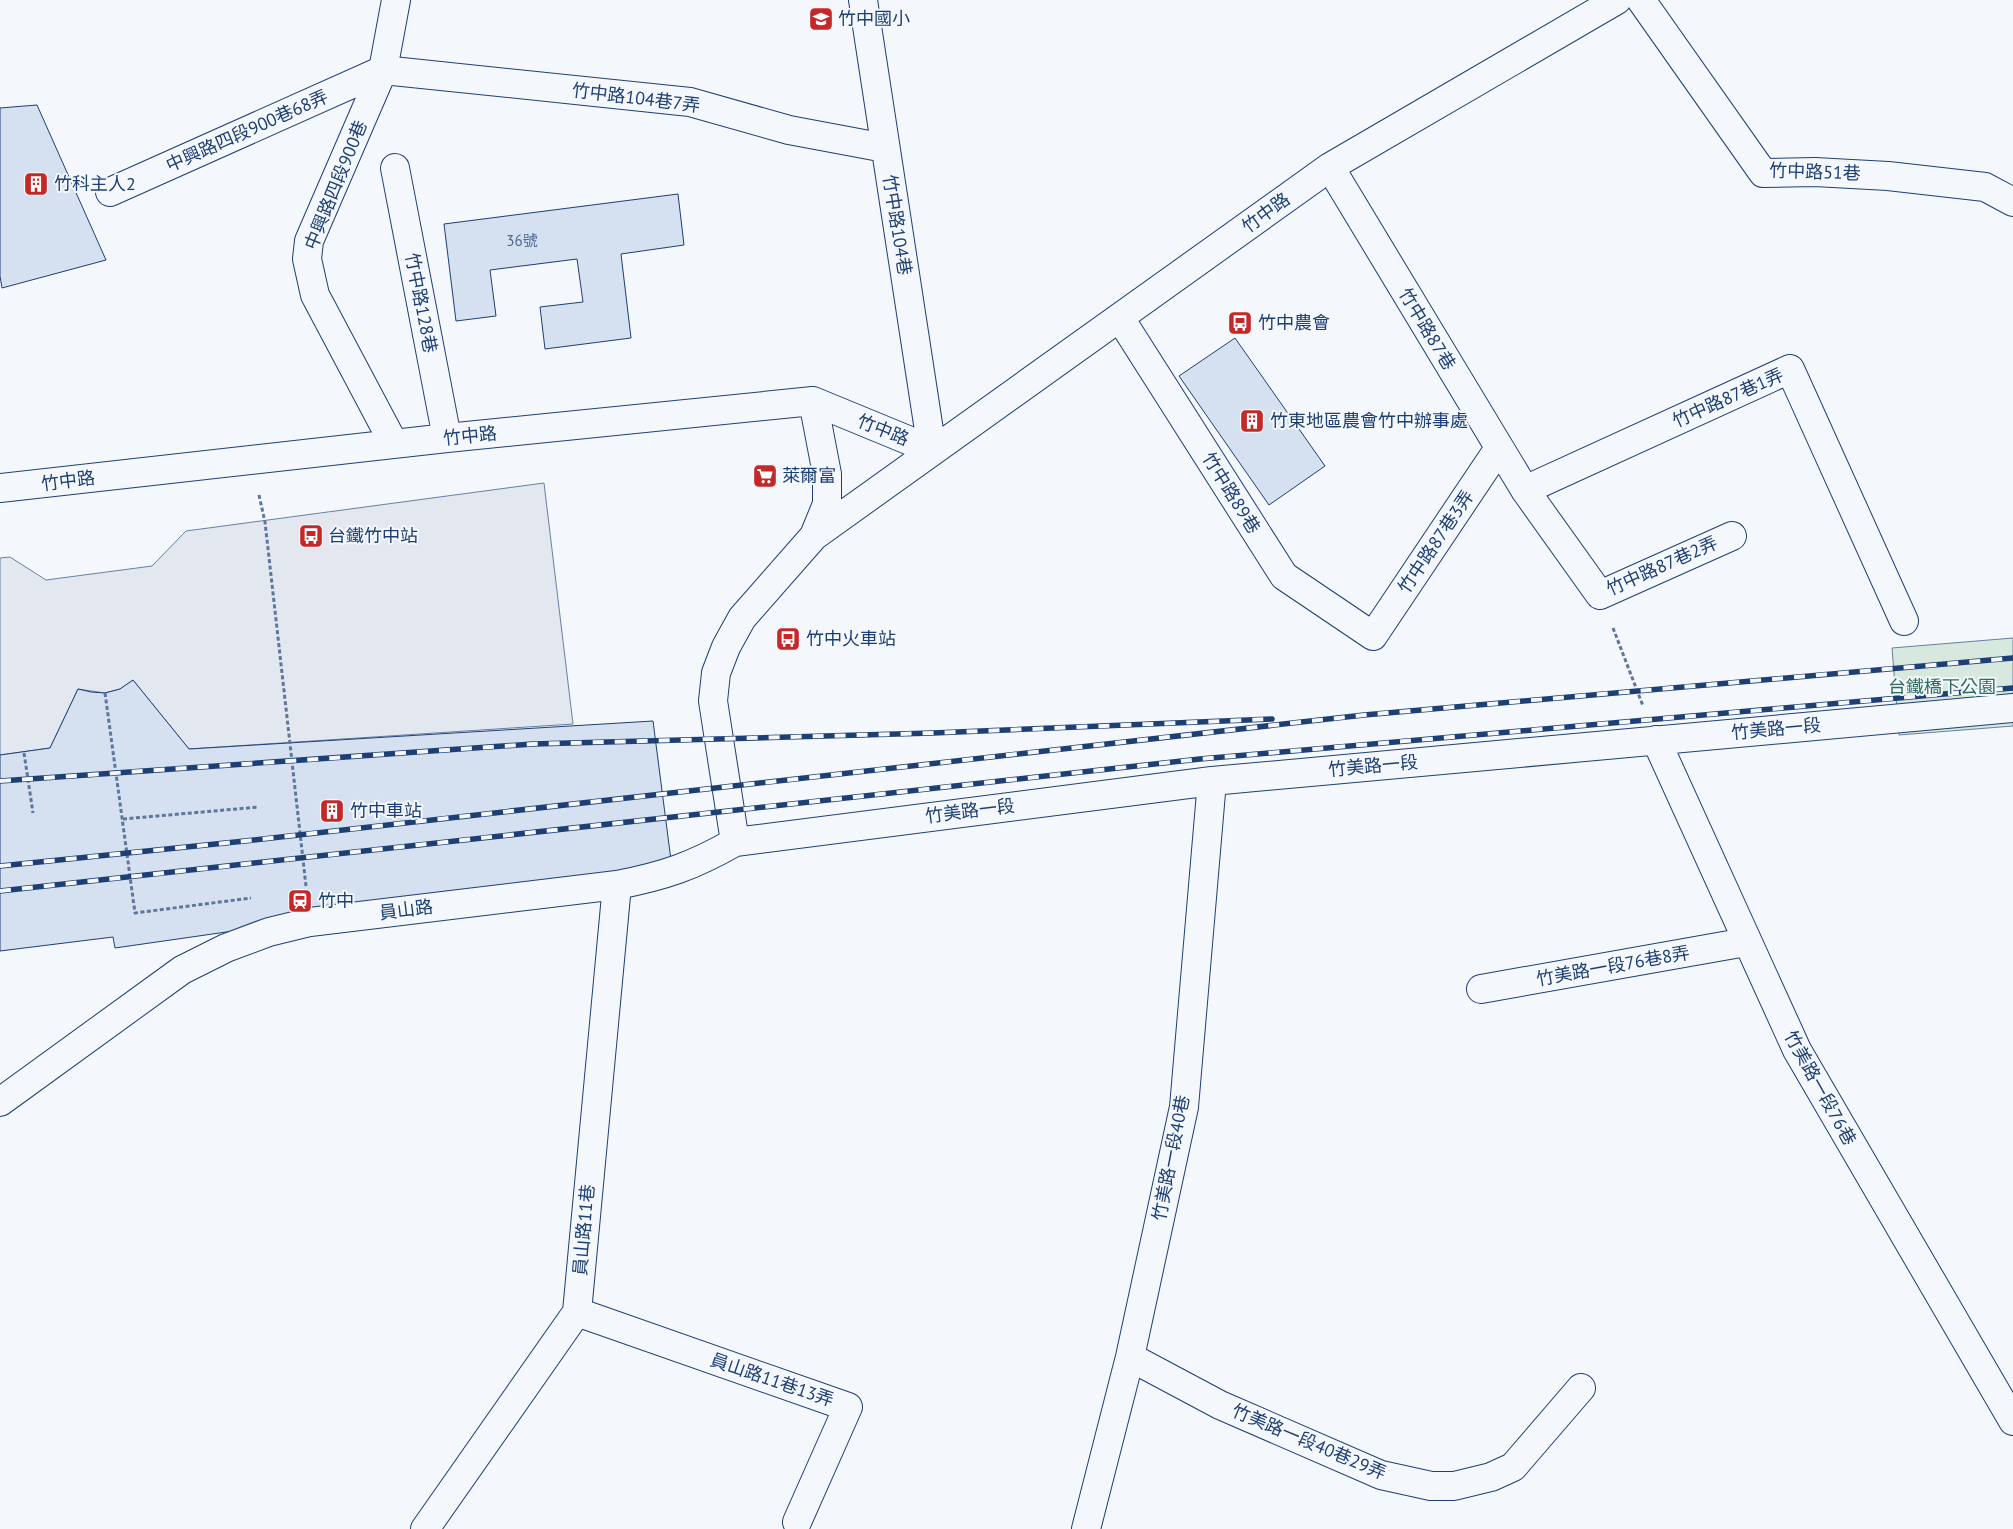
<svg xmlns="http://www.w3.org/2000/svg" width="2013" height="1529" font-family="'PT Sans','Noto Sans TC',sans-serif">
  <rect width="100%" height="100%" fill="#f4f7fb"/>
  <path fill="#d7e8df" stroke="#687fa3" d="M2013 638V726L1899 735 1892 648Z"/>
  <path fill="#e3e8f0" stroke="#687fa3" d="M544 483 573 724 189 749 133 680 120 689 105 693 78 689 50 748 0 755V558L10 557 46 580 152 566 186 531Z"/>
  <path fill="#d5e0f0" stroke="#1d3f73" d="M37 105 106 260 2 288 0 276V108Z
    M678 194 684 245 621 254 631 338 545 349 540 307 583 302 577 259 490 270 496 316 456 321 444 224Z
    M1235 338 1325 466 1269 505 1179 376Z
    M133 680 189 749 653 721 672 868 115 948 113 937 0 951V755L50 748 78 689 91 692 105 693 120 689Z"/>
  <g fill="none" stroke-linecap="round" stroke-linejoin="round">
    <defs>
      <path id="minor" d="M863 0 932 450
        M1641 0 1763 173 1815 172 1888 176 1985 187 2013 202
        M1330 167 1525 490 1600 595 1732 536
        M395 168 447 438
        M110 192 383 70 690 102 789 130 885 148
        M1120 318 1284 576 1373 636 1499 448
        M813 401 827 474V504L814 536
        M394 444 315 295 307 259 309 241 383 70 396 0
        M0 488 447 438 813 401 932 450
        M1525 490 1790 369 1904 621
        M1656 740 1797 1050 2013 1421
        M735 842 713 701 716 673 726 647 742 618 814 536 1330 167 1617 0
        M1481 989 1746 942
        M0 1102 182 970 226 948 269 932 310 922 617 885C664 876 693 866 735 842L1212 781 2013 708
        M577 1312 848 1407 797 1522
        M1130 1357 1220 1405 1381 1475 1431 1486H1454L1491 1477 1513 1467 1581 1388
        M425 1529 577 1312 617 885
        M1086 1529 1130 1357 1184 1107 1212 781"/>
    </defs>
    <use href="#minor" stroke="#1d3f73" stroke-width="30"/>
    <path stroke="#5e769c" stroke-width="3" stroke-dasharray="4 2.5" stroke-linecap="butt" d="M259 495 265 522 306 886
      M1613 628 1643 706
      M105 693 135 913 251 898
      M24 753 33 813
      M123 819 259 807"/>
    <use href="#minor" stroke="#f4f7fb" stroke-width="28"/>
    <defs>
      <path id="rail" d="M0 781 533 744 933 733 1272 719
        M0 866 245 841 1364 715 2013 658
        M0 891 1200 759 2013 688"/>
    </defs>
    <use href="#rail" stroke="#1d3f73" stroke-width="5.5"/>
    <use href="#rail" stroke="#f4f7fb" stroke-width="4" stroke-dasharray="11" stroke-linecap="butt"/>
  </g>
  <defs>
    <symbol id="school-square" viewBox="-11 -11 22 22"><rect x="-9" y="-9" width="18" height="18" rx="4" fill="#c62828" stroke="#f4f7fb"/><path d="M0-5L7-2L0 1L-7-2ZM-4 1L0 2.5L4 1V4Q0 6-4 4Z" fill="#fff"/></symbol>
    <symbol id="building-square" viewBox="-11 -11 22 22"><rect x="-9" y="-9" width="18" height="18" rx="4" fill="#c62828" stroke="#f4f7fb"/><path d="M-4-6H4V6H1V3H-1V6H-4ZM-2.5-4.3h1.7v1.8h-1.7ZM.8-4.3h1.7v1.8H.8ZM-2.5-1h1.7V.8h-1.7ZM.8-1h1.7V.8H.8Z" fill="#fff"/></symbol>
    <symbol id="bus-square" viewBox="-11 -11 22 22"><rect x="-9" y="-9" width="18" height="18" rx="4" fill="#c62828" stroke="#f4f7fb"/><path d="M-5-6H5V4H4V6H2V4H-2V6H-4V4H-5ZM-3.5-4V0h7V-4ZM-3.5 1.2v1.5H-2V1.2ZM2 1.2v1.5H3.5V1.2Z" fill="#fff"/></symbol>
    <symbol id="supermarket-square" viewBox="-11 -11 22 22"><rect x="-9" y="-9" width="18" height="18" rx="4" fill="#c62828" stroke="#f4f7fb"/><path d="M-6-5.5h2.5l.6 2H6L4.5 2H-2.5L-4.4-4H-6ZM-1.5 3.2a1.3 1.3 0 1 0 .1 0ZM3 3.2a1.3 1.3 0 1 0 .1 0Z" fill="#fff"/></symbol>
    <symbol id="station-square" viewBox="-11 -11 22 22"><rect x="-9" y="-9" width="18" height="18" rx="4" fill="#c62828" stroke="#f4f7fb"/><path d="M-3-6H3Q5-6 5-4V2Q5 4 3 4L4.5 6H3L1.5 4h-3L-3 6H-4.5L-3 4Q-5 4-5 2V-4Q-5-6-3-6ZM-3.5-4v3h7v-3ZM-3.5 1v1.5H-2V1ZM2 1v1.5H3.5V1Z" fill="#fff"/></symbol>
  </defs>
  <g fill-rule="evenodd">
    <use href="#school-square" x="807" y="5" width="28" height="28"/>
    <use href="#building-square" x="22" y="170" width="28" height="28"/>
    <use href="#bus-square" x="1226" y="309" width="28" height="28"/>
    <use href="#building-square" x="1238" y="407" width="28" height="28"/>
    <use href="#supermarket-square" x="751" y="462" width="28" height="28"/>
    <use href="#bus-square" x="297" y="522" width="28" height="28"/>
    <use href="#bus-square" x="774" y="625" width="28" height="28"/>
    <use href="#building-square" x="318" y="797" width="28" height="28"/>
    <use href="#station-square" x="286" y="887" width="28" height="28"/>
  </g>
  <g text-anchor="middle" stroke-width="4" stroke-linejoin="round" paint-order="stroke">
    <g font-size="15" fill="#4b6792">
      <text x="522" y="246">36號</text>
    </g>
    <g font-size="18" fill="#1d3f73" stroke="#f4f7fb" text-anchor="start">
      <text x="838" y="25">竹中國小</text>
      <text x="54" y="190">竹科主人2</text>
      <text x="1258" y="329">竹中農會</text>
      <text x="1270" y="427">竹東地區農會竹中辦事處</text>
      <text x="782" y="482">萊爾富</text>
      <text x="328" y="542">台鐵竹中站</text>
      <text x="806" y="645">竹中火車站</text>
      <text x="350" y="817">竹中車站</text>
      <text x="318" y="907">竹中</text>
    </g>
    <g font-size="18" fill="#1d3f73" stroke="#f4f7fb">
      <text transform="translate(636 98) rotate(7)" y="6">竹中路104巷7弄</text>
      <text transform="translate(247 131) rotate(-24)" y="6">中興路四段900巷68弄</text>
      <text transform="translate(1815 172) rotate(2)" y="6">竹中路51巷</text>
      <text transform="translate(336 185) rotate(-68)" y="6">中興路四段900巷</text>
      <text transform="translate(1266 213) rotate(-36)" y="6">竹中路</text>
      <text transform="translate(897 225) rotate(81)" y="6">竹中路104巷</text>
      <text transform="translate(421 303) rotate(79)" y="6">竹中路128巷</text>
      <text transform="translate(1427 329) rotate(59)" y="6">竹中路87巷</text>
      <text transform="translate(1728 398) rotate(-24)" y="6">竹中路87巷1弄</text>
      <text transform="translate(883 430) rotate(22)" y="6">竹中路</text>
      <text transform="translate(470 436) rotate(-6)" y="6">竹中路</text>
      <text transform="translate(68 481) rotate(-7)" y="6">竹中路</text>
      <text transform="translate(1231 493) rotate(58)" y="6">竹中路89巷</text>
      <text transform="translate(1436 542) rotate(-56)" y="6">竹中路87巷3弄</text>
      <text transform="translate(1662 566) rotate(-24)" y="6">竹中路87巷2弄</text>
      <text transform="translate(1776 729) rotate(-5)" y="6">竹美路一段</text>
      <text transform="translate(1373 766) rotate(-5)" y="6">竹美路一段</text>
      <text transform="translate(970 811) rotate(-7)" y="6">竹美路一段</text>
      <text transform="translate(406 910) rotate(-7)" y="6">員山路</text>
      <text transform="translate(1613 966) rotate(-10)" y="6">竹美路一段76巷8弄</text>
      <text transform="translate(1820 1088) rotate(61)" y="6">竹美路一段76巷</text>
      <text transform="translate(1171 1158) rotate(-79)" y="6">竹美路一段40巷</text>
      <text transform="translate(584 1230) rotate(-85)" y="6">員山路11巷</text>
      <text transform="translate(772 1380) rotate(19)" y="6">員山路11巷13弄</text>
      <text transform="translate(1309 1442) rotate(23)" y="6">竹美路一段40巷29弄</text>
    </g>
    <g font-size="18" fill="#2c6c60" stroke="#f4f7fb">
      <text x="1942" y="693">台鐵橋下公園</text>
    </g>
  </g>
</svg>
